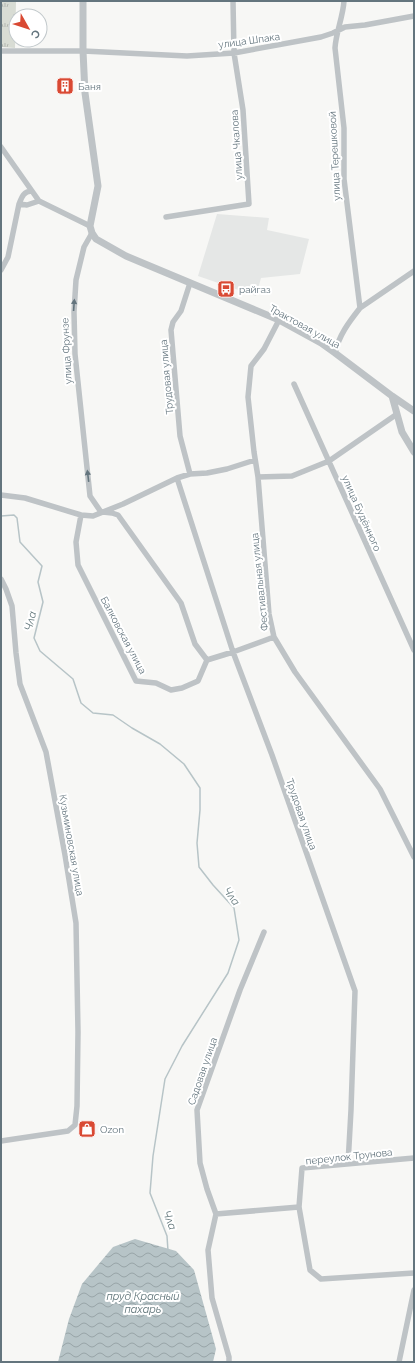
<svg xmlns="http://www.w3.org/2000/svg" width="415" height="1363" font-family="Raleway,sans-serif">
  <defs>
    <pattern id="grass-tufts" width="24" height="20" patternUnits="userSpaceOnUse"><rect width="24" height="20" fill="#d8dcd4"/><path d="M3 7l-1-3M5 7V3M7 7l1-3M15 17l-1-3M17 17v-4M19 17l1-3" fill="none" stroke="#b3b7b1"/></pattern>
    <pattern id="water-waves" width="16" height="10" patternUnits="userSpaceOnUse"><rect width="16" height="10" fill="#b7c4c7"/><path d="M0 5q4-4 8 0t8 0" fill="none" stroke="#98a4a7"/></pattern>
  </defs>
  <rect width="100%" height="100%" fill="#f7f7f5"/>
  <path fill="#e5e7e6" d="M217 214 269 218 267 230 309 239 300 274 261 278 256 296 198 276Z"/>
  <path fill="url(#grass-tufts)" d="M1 1 16 2 15 48 1 47Z"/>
  <path fill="url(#water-waves)" d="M135 1239 176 1251 194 1270 216 1349 213 1362H58L69 1319 82 1284 113 1247Z"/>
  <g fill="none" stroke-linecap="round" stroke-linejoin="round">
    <path stroke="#b7c4c7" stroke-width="1.5" d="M1 516 14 515 17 518 20 542 42 566 38 582 43 602 34 638 40 651 73 679 81 703 93 713 113 715 132 728 160 744 184 764 200 788V810L197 843 199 867 213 885 234 908 239 940 228 973 182 1046 165 1079 153 1156 150 1193 167 1236 168 1251"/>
    <path stroke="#bec3c6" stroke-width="5.5" d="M1 51H83L187 56 234 53 321 37 333 33 345 27 365 25 414 16
      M1 147 39 201 90 226
      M19 204C22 197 23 192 31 191
      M166 217 249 204 243 110 234 53 233 1
      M92 233 84 247 76 280 74 312 75 354 90 496 101 512
      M1 270 8 257 19 204 27 205 39 201
      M360 308 414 271
      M279 320 264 349 251 366 248 397 254 452 258 477 269 614 274 637 295 672 380 789 414 857
      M335 353C339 335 349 322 360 308L344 179V128L335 48C336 32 343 17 344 1
      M294 384 414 650
      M190 474 180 436 171 330 173 322 181 311 190 283
      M258 477 292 476 329 461 397 414
      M177 478 233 652 272 755 355 991 351 1110 348 1164
      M1 495 25 498 81 515 93 516 123 504 177 478 190 474 207 473 227 469 255 460
      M103 512 112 513 118 515 181 603 195 644 207 660
      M81 515 76 542 78 565 136 681 156 683 171 690 182 688 198 681 207 660 233 652 274 637
      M1 579 6 589 12 606 16 653 20 684 46 752 65 855 76 923 78 1032 77 1106 75 1125 68 1131 1 1141
      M414 1158 302 1168 299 1207 310 1270 321 1279 414 1273
      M216 1214 299 1207
      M229 1362V1357L212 1298 208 1250 216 1214 207 1189 200 1163 197 1110 240 990 264 932
      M399 1362 414 1290"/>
    <path stroke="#bec3c6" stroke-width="7" d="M83 1V51L85 93 98 186 90 226 92 233 96 239 126 256 279 320 321 343 335 353 392 396 414 411
      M392 396 402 432 414 452"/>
  </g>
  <defs><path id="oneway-solid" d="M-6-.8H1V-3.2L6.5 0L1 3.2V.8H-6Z"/></defs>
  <g fill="#64757e">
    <use href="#oneway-solid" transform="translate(74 305) rotate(-86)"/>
    <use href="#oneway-solid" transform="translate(88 476) rotate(-97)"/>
  </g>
  <defs>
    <symbol id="building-square" viewBox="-11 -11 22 22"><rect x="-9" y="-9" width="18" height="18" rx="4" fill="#d94933" stroke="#fff"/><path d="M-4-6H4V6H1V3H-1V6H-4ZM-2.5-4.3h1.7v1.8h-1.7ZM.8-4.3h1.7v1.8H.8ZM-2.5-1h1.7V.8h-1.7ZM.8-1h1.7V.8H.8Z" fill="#fff"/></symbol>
    <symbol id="bus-square" viewBox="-11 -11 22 22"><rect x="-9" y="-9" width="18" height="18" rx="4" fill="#d94933" stroke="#fff"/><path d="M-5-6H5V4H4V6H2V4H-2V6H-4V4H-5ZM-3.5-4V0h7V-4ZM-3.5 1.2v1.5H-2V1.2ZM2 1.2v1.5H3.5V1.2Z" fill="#fff"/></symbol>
    <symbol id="shop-square" viewBox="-11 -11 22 22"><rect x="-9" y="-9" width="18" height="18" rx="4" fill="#d94933" stroke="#fff"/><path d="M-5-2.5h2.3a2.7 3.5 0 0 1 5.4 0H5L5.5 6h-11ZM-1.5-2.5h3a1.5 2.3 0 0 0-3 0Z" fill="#fff"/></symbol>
  </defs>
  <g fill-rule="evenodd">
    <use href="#building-square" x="55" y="76" width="20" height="20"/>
    <use href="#bus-square" x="216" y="279" width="20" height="20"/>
    <use href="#shop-square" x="77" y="1119" width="20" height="20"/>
  </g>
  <g text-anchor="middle" stroke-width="4" stroke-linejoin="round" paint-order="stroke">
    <g font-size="10" fill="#64757e" stroke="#fff">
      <text transform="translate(249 40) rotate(-8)" y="4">улица Шпака</text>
      <text transform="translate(236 145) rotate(-94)" y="4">улица Чкалова</text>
      <text transform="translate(334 156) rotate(-93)" y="4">улица Терешковой</text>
      <text transform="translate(305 326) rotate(29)" y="4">Трактовая улица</text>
      <text transform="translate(66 351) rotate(-93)" y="4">улица Фрунзе</text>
      <text transform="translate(166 377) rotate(-95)" y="4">Трудовая улица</text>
      <text transform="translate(362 513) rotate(66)" y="4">улица Будённого</text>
      <text transform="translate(259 582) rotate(-96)" y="4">Фестивальная улица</text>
      <text transform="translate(124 635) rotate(62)" y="4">Балковская улица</text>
      <text transform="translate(302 814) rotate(71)" y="4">Трудовая улица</text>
      <text transform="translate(72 845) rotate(80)" y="4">Кузьминовская улица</text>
      <text transform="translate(202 1071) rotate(-71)" y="4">Садовая улица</text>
      <text transform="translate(349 1156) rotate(-6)" y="4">переулок Трунова</text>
    </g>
    <g font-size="10" fill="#64757e" stroke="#fff" text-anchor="start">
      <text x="78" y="90">Баня</text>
      <text x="239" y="293">райгаз</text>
      <text x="100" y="1133">Ozon</text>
    </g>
    <g font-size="11" font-style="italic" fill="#5f7478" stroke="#fff">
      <text transform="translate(30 621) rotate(-76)" y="4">Чла</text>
      <text transform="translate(232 896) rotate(55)" y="4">Чла</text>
      <text transform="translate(170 1220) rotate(69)" y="4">Чла</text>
      <text x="143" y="1300">пруд Красный<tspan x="143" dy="13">пахарь</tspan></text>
    </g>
  </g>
  <rect width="415" height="1363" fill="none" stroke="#64757e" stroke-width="4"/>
  <g transform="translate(28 28) rotate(129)"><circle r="19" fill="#ffffff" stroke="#c1c8cb"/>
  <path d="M0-3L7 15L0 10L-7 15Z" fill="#d94933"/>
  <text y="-6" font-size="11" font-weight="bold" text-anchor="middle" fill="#64757e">С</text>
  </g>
</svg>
